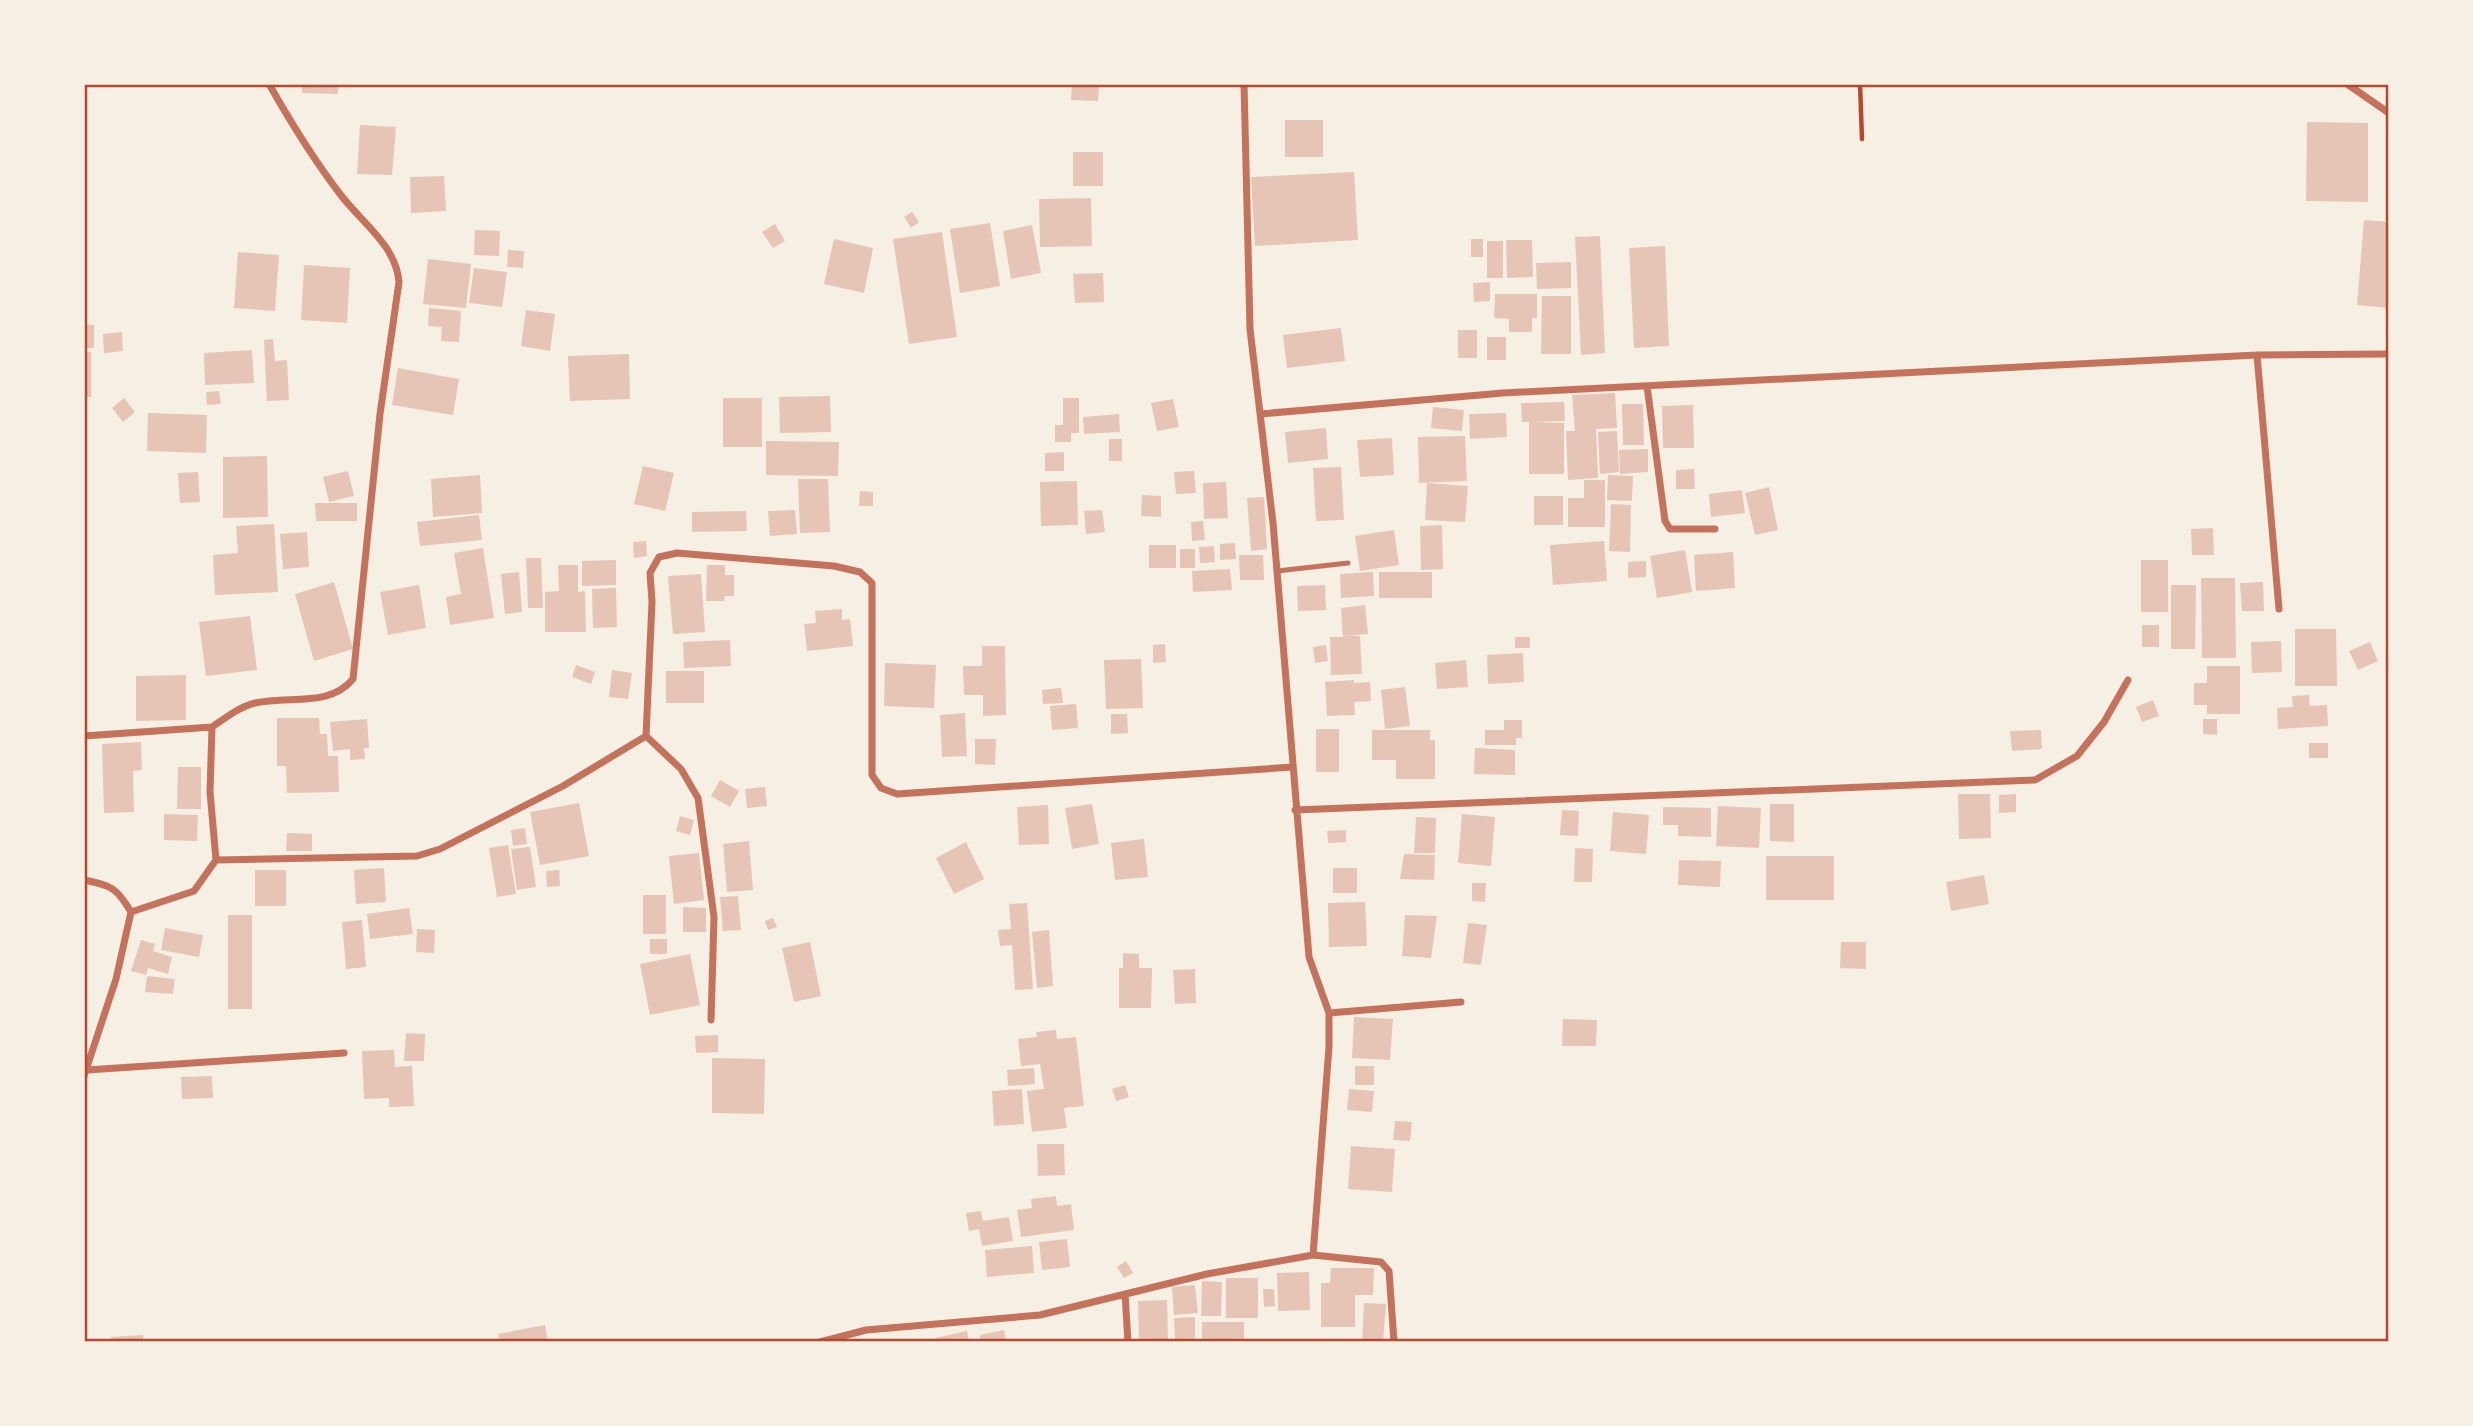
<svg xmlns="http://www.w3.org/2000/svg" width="2473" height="1426" font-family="Montserrat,sans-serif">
  <rect width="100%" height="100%" fill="#f6efe4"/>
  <path fill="#e6c5b7" d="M302 84H338V94L302 93Z
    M1072 84H1099L1098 101 1071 100Z
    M1285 120H1323V157H1285Z
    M2307 122 2368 123V202L2306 201Z
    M360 125 396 127 392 175 357 174Z
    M1073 152H1103V186H1073Z
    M1354 172 1358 240 1255 246 1251 177Z
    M444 176 446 211 411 213 410 177Z
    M1091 198 1092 246 1040 247 1039 199Z
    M912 212 919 222 911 228 904 217Z
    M2364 220 2389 222V308L2357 305Z
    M990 223 1000 286 960 293 950 229Z
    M775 224 785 241 773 248 762 232Z
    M1032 225 1041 273 1011 279 1003 231Z
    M475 230 500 231 499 256 474 255Z
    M942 232 957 337 909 344 893 239Z
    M1600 236 1605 353 1581 355 1575 237Z
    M834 239 873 248 864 293 824 284Z
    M1471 239H1483V257H1471Z
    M1506 240H1532L1533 277 1507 278Z
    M1487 241H1503V278H1487Z
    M1665 246 1669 346 1634 348 1629 248Z
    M508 250 524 251 523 268 507 267Z
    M238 252 279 255 275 311 234 308Z
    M428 259 471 264 466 308 423 304Z
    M1571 262V288L1537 289 1536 263Z
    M304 265 350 268 347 323 301 320Z
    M474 268 507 272 502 307 469 303Z
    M1103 273 1104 302 1075 303 1073 274Z
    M1490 282V301L1474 302 1473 283Z
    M1495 294H1537V318H1532V332H1509V319L1494 318Z
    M1542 296H1571V354H1541Z
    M429 308 461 311 459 342 441 341 442 327 428 326Z
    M526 310 555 314 550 351 521 346Z
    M84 325H94V348H84Z
    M1341 328 1345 361 1287 368 1283 335Z
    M1458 330H1477V358H1458Z
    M122 332 123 351 104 353 103 334Z
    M1487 337H1506V360H1487Z
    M273 339 275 361 287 360 289 400 267 401 264 340Z
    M252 350 254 383 205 385 204 353Z
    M84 352H91V397H84Z
    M629 354 630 399 570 401 568 356Z
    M398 368 459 379 453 415 392 405Z
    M219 391 221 404 207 405 206 392Z
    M1615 393 1617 428 1596 429 1598 478 1568 480 1566 431H1575L1572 395Z
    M830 396 831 432 780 433 779 397Z
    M124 398 135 412 123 422 112 408Z
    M723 398H762V447H723Z
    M1063 398H1079V433H1071V442H1055V425H1063Z
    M1173 399 1179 427 1157 431 1151 403Z
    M1564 402 1565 421 1533 422 1564 423V474H1529V422H1522L1521 403Z
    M1622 404H1643L1644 445H1623Z
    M1693 405 1694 448H1663L1662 406Z
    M1433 407 1464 410 1462 431 1431 428Z
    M148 413 207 415 206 453 147 451Z
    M1506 413 1507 437 1470 439 1469 414Z
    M1119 414 1120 432 1084 434 1083 417Z
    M1326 428 1328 459 1288 463 1285 432Z
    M1617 431 1619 472 1600 474 1598 432Z
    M1465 436 1467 481 1419 483 1418 437Z
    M1392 438 1394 475 1360 477 1357 440Z
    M1109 439H1122V461H1109Z
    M766 441 839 442 838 476 766 475Z
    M1648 449V472L1620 474 1619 450Z
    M1064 452V471H1045V453Z
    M267 456 268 517 223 518V457Z
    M643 466 674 473 665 511 634 504Z
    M1341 467 1344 520 1316 521 1313 468Z
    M1694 469 1695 489H1676V470Z
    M348 471 354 496 329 502 323 477Z
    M1194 471 1196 493 1176 494 1174 472Z
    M198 472 200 502 180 503 178 473Z
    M480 475 482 513 433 517 431 479Z
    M1608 475 1633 476 1632 501 1607 500Z
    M798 479H828L830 532 800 533Z
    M1584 480H1605V527H1568V498H1584Z
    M1077 481 1078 525 1041 526 1040 482Z
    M1226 482 1228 518 1204 519 1203 483Z
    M1427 483 1468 486 1465 522 1425 520Z
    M1769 487 1778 530 1755 535 1745 493Z
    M1742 490 1745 513 1711 517 1709 494Z
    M860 491 873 492V506H859Z
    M1142 495 1161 496V517L1141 516Z
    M1534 496H1563V525H1534Z
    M1264 497 1267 549 1251 551 1247 498Z
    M315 503H357V521H316Z
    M1611 504 1631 505 1630 552 1609 551Z
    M795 510 797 534 770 536 768 511Z
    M1102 510 1105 532 1086 534 1084 511Z
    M746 511 747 531 692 532V512Z
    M479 515 482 540 420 546 417 522Z
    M1203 521 1205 540 1192 541 1191 522Z
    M274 524 278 592 215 595 213 555 238 553 236 526Z
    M1442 525 1443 569 1421 570 1420 526Z
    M2213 528 2214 555H2192L2191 529Z
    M1394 530 1399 565 1360 571 1355 536Z
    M307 532 309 567 283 569 280 534Z
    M646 541 647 556 634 558 633 542Z
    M1604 541 1607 581 1553 585 1550 545Z
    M1235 543 1236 559 1220 560V544Z
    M1149 545H1176V568H1149Z
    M1214 546 1215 562 1200 563 1199 547Z
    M483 548 494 618 450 625 446 597 461 594 454 553Z
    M1180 549H1195V568H1180Z
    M1685 550 1692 592 1657 598 1650 556Z
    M1733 552 1735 588 1696 591 1694 555Z
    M1239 555H1263L1264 580H1240Z
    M526 558H541L543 608H528Z
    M616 560V585L582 586V561Z
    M2141 560H2168V612H2141Z
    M1646 561V577L1628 578V562Z
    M558 565H578V592L585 591 586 632H545V592L559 591Z
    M707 565H725V575H734V596H725L724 601H706Z
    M1230 569 1232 590 1193 592 1192 571Z
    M519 572 522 612 505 614 501 574Z
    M1373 572 1374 596 1341 598 1340 574Z
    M1379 572H1432V598H1379Z
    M701 574 705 632 673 634 668 576Z
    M2201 578H2235L2236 658H2202Z
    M334 582 353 649 314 661 295 594Z
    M2263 582 2264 611H2242L2240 583Z
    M419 585 426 628 388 635 380 592Z
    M1325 585 1326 610 1298 611 1297 586Z
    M2171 585H2196L2195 649H2171Z
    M616 588 617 627 593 628 592 589Z
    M1365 605 1368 634 1347 636H1360L1362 674 1331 675 1330 637H1343L1341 608Z
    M842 609V620L850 619 853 646 807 651 804 624 816 623 815 611Z
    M250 616 257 670 206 676 199 622Z
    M2142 625H2159V647H2142Z
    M2295 629H2336L2337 686H2295Z
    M1515 637H1530V648H1515Z
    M730 640 731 666 684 668 683 642Z
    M2281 641 2282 672 2252 673 2251 642Z
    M2370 642 2378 661 2358 670 2349 651Z
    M1165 644 1166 662 1153 663V645Z
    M1326 645 1328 661 1315 663 1313 647Z
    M982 646H1005L1006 715 983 716V695H964L963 666H982Z
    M1523 653 1524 682 1488 684 1487 655Z
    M1141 659 1143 708 1106 709 1104 660Z
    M1466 660 1468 687 1437 689 1435 663Z
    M885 663 936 665 934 708 884 706Z
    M576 665 595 672 591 684 572 677Z
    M2207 666H2240V714H2207V705H2194V683H2207Z
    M612 670 632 673 628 699 609 697Z
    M666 671H704V703H666Z
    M186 675V720L136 721V676Z
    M1354 680V683L1370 682 1371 701 1354 702 1355 715 1327 716 1325 682Z
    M1405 687 1410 726 1385 729 1381 690Z
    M1061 688 1063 703 1043 704 1042 690Z
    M2309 695 2310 706 2327 705 2328 726 2278 729 2277 708 2293 707 2292 696Z
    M2153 700 2159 716 2142 722 2136 707Z
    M1076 704 1078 728 1052 730 1050 706Z
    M965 713 967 756 942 757 940 715Z
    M1111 714H1127L1128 733 1111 734Z
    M277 718H319L320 734H327L328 756H338L339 792 287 793 286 766H277Z
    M367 719 369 748H364L365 759 350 760V749L333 751 330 722Z
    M2203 719H2217V735L2203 734Z
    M1504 720H1522V738H1516V745H1485V730H1504Z
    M1316 729H1339V772H1316Z
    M1372 730H1430V740H1435V779H1396V760H1372Z
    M2041 730 2042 749 2012 751 2010 731Z
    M975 739H996L995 765 975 764Z
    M141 742 142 770 133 771 134 812 104 813 102 744Z
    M2309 743H2328V758H2309Z
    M1475 748 1515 750V775L1474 774Z
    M178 767H201V809H177Z
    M720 780 739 791 730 807 711 796Z
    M765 787 767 806 747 808 745 789Z
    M1958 794H1990L1991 838 1959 839Z
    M2016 794V812L1999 813V795Z
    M579 803 589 856 540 865 530 812Z
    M1092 804 1099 844 1072 849 1065 808Z
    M1770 804H1794V842L1770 841Z
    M1048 805 1049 844 1019 845 1017 807Z
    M1718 806 1761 808 1759 848 1716 846Z
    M1663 807 1711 808V837L1678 836V825H1663Z
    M1562 810 1579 811 1578 836 1560 835Z
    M1613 812 1649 815 1646 854 1610 851Z
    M164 814 198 815 197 841 164 840Z
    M1462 814 1495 817 1491 866 1458 863Z
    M680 816 694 820 690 835 676 831Z
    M1416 817 1436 818 1435 853H1414Z
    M525 828 527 844 513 846 511 830Z
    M1346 830V842L1328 843 1327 831Z
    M287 833 312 834V851H286Z
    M1144 839 1148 877 1115 880 1111 843Z
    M749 841 753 890 727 892 723 844Z
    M966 842 984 879 954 894 936 858Z
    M508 845 516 894 497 897 489 848Z
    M530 847 536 887 517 890 511 849Z
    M1575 848 1593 849 1592 882H1574Z
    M699 853 704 900 674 904 669 856Z
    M1404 854 1435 855 1434 880 1400 879Z
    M1766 856H1834V900H1766Z
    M1679 860 1721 861 1720 887 1678 885Z
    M384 868 386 902 356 904 354 870Z
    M1333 868H1357V893H1333Z
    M255 870H286V906H255Z
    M559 870 560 886 547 887 546 871Z
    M1984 875 1989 904 1951 911 1946 882Z
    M1472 883H1486L1485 902 1472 901Z
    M643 895H666V934H643Z
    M738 896 741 930 723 931 720 897Z
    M1365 902 1367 946 1329 947 1328 903Z
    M1027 903 1033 989 1015 990 1012 945 1000 946 998 930 1011 929 1009 904Z
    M683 907 706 908V932H683Z
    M409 908 413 934 370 939 367 914Z
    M228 915H252V1009H228Z
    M1405 915 1437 916 1431 958 1402 956Z
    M773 918 777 927 768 930 765 921Z
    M362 920 366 967 346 969 342 922Z
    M1468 923 1487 925 1481 965 1463 963Z
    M165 928 203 935 199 957 161 950Z
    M417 929 435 930 434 953 416 952Z
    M1049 930 1053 986 1037 988 1032 932Z
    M650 939H667V954H650Z
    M141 940 155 944 153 951 172 957 168 974 148 968 146 975 131 971Z
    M810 942 821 996 794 1002 782 948Z
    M1841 942H1866V969L1840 968Z
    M1123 953 1139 954V968H1152L1151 1008H1119V968H1123Z
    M690 954 700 1005 650 1015 640 964Z
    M1195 969 1196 1003 1175 1004 1173 970Z
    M147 976 175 979 173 994 145 992Z
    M1354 1017 1393 1019 1390 1060 1352 1058Z
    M1563 1019 1597 1020 1596 1046H1562Z
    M1056 1030 1057 1039 1076 1037 1084 1106 1064 1108 1067 1128 1032 1132 1027 1091 1044 1089 1040 1064 1021 1066 1018 1039 1037 1037 1036 1032Z
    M406 1033 425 1034 424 1061H404Z
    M718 1035V1052L696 1053 695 1036Z
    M394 1050 395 1067 412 1066 414 1106 389 1107V1098L364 1099 362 1051Z
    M712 1058 765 1059 764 1114 712 1113Z
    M1355 1066H1374V1085H1355Z
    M1034 1068 1035 1084 1008 1086 1007 1070Z
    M212 1076 213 1098 182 1099 181 1077Z
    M1125 1085 1129 1097 1116 1101 1112 1089Z
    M1022 1089 1024 1124 994 1126 992 1091Z
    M1349 1089 1374 1091 1372 1112 1347 1110Z
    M1395 1121 1412 1122 1410 1141 1393 1140Z
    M1037 1144H1064L1065 1175 1038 1176Z
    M1351 1146 1395 1149 1392 1192 1348 1189Z
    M1056 1196 1057 1206 1071 1204 1074 1230 1021 1237 1017 1210 1032 1208 1031 1199Z
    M981 1211 983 1221 1009 1217 1013 1241 982 1246 979 1229 969 1231 966 1213Z
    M1067 1239 1070 1267 1042 1270 1039 1242Z
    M1032 1246 1034 1273 987 1277 985 1250Z
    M1126 1261 1133 1273 1124 1278 1117 1267Z
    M1331 1268H1374L1373 1295H1355V1327H1321V1283H1330Z
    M1309 1272 1310 1310 1278 1311 1277 1273Z
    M1226 1278H1258V1318H1226Z
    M1202 1281 1222 1282 1221 1316H1201Z
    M1195 1285 1198 1313 1174 1315 1172 1287Z
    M1263 1289H1274L1275 1306 1264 1307Z
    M1167 1300 1168 1342H1139L1138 1301Z
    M1364 1303 1386 1304 1383 1342H1362Z
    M1195 1317V1340H1175L1174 1318Z
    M1202 1322H1244V1341H1202Z
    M545 1325 548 1342H500L498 1334Z
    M1004 1330 1006 1342H981L980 1335Z
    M967 1331 969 1342H936L935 1338Z
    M143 1335 144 1342H112L111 1337Z"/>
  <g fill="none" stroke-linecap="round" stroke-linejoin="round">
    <path stroke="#b5482f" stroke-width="4.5" d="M1860 84 1862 139"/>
    <path stroke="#c5725c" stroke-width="5" d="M1277 571 1348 563"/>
    <path stroke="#c5725c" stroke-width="7" d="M269 84C290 121 314 160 340 194 361 222 396 245 399 282L380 414 353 679C329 708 289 695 255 703 239 707 225 718 212 727L210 792 216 860 417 856 440 849 563 786 646 736
      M1244 84 1250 329 1273 523 1309 957 1329 1013V1047L1313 1255 1381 1262 1389 1271 1394 1342
      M2347 84 2389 113
      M1647 386 1665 521 1670 529H1715
      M1260 414 1503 393 2257 355
      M2279 609 2257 355 2389 354
      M84 736 212 727
      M1295 810 2035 780 2077 756 2104 722 2128 680
      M84 880C111 885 117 888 131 912L116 979 84 1076
      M131 912 194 891 216 860
      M1329 1013 1461 1002
      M711 1020 714 917 698 798 681 769 646 736 652 602 650 573 659 557 677 553 834 566 860 572 872 583V775L881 788 897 794 1293 767
      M87 1070 344 1053
      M1125 1294 1128 1342
      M820 1342 866 1330 1040 1315 1207 1274 1313 1255"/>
  </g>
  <rect width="2473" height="1426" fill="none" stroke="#f6efe4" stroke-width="172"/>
  <rect x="86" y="86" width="2301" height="1254" fill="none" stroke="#b5482f" stroke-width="2.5"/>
</svg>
